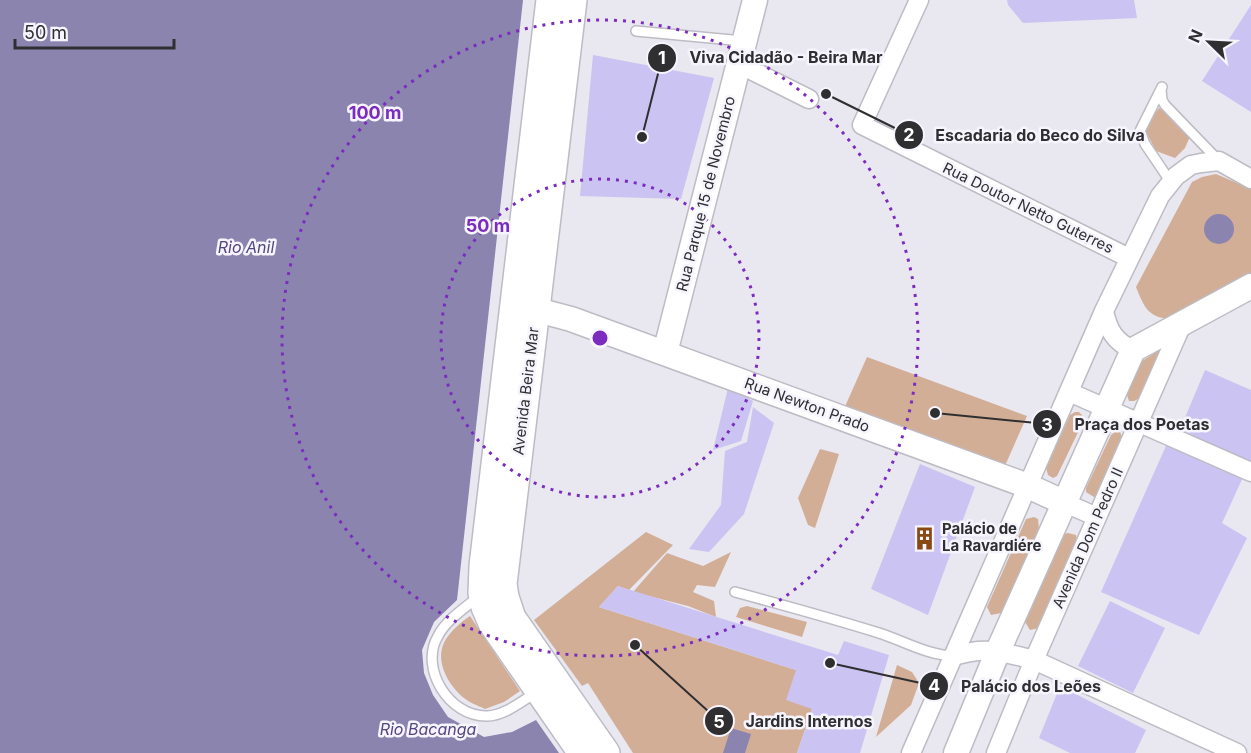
<svg xmlns="http://www.w3.org/2000/svg" width="1251" height="753" font-family="Inter,sans-serif">
  <rect width="100%" height="100%" fill="#e9e7f0"/>
  <path fill="#d3ae96" d="M1159 108 1178 119 1191 134 1185 148 1175 158 1156 151 1144 128Z
    M1216 174 1251 189V273L1172 319C1148 318 1144 307 1136 287L1192 182 1202 177Z
    M1161 349 1138 399 1134 401H1129L1126 392 1139 363Z
    M867 357 1027 416 1004 468 843 411Z
    M1075 412H1079L1082 415V424L1057 476 1053 478 1048 475 1046 468 1070 415Z
    M1115 432H1120L1123 439 1098 496 1094 497 1086 492V488L1111 435Z
    M820 449 839 454 815 528 808 525 798 498Z
    M1034 517 1038 519 1039 529 1001 613 991 615 987 607 1026 519Z
    M646 532 673 545 629 590 618 586 599 607 796 670 812 709 797 753H633L588 683 582 686 534 620Z
    M1068 533 1076 535 1077 540 1039 628 1030 630 1025 622 1064 534Z
    M731 552 715 587 697 585 693 592 714 601 716 617 688 606 633 592 667 553 703 566Z
    M747 606 807 622 802 637 736 617 740 608Z
    M470 616 520 691 504 702 485 709C479 706 470 703 464 698 448 685 433 659 446 639 452 630 461 622 470 616Z
    M897 665 912 672 919 683 911 705 876 737Z"/>
  <path fill="#8b84af" d="M0 0H523L457 600 434 622 422 650 424 673 433 695 448 717 484 737 512 732 536 720 559 753H0Z
    M1204 229a15 15 0 1 1 30 0a15 15 0 1 1-30 0Z
    M731 728 751 734 745 753H723Z"/>
  <path fill="#cbc3f2" d="M1007 0H1134L1137 18 1023 23 1008 5Z
    M1251 5V112L1202 81Z
    M593 55 714 78 681 199 580 196Z
    M1205 370 1251 390V463L1179 432Z
    M728 388 753 401 741 441 713 450Z
    M753 407 774 423 744 514 709 552 689 549 721 505 725 451 747 442Z
    M1169 439 1244 475 1222 523 1247 538 1199 635 1101 592Z
    M920 464 975 487 928 615 871 589Z
    M618 586 838 655 844 641 889 655 860 753H797L812 709 786 700 796 670 599 607Z
    M1110 601 1165 628 1133 693 1078 666Z
    M1060 686 1146 730 1135 753H1070L1039 738Z"/>
  <g fill="none" stroke-linecap="round" stroke-linejoin="round">
    <defs>
      <path id="lane" d="M636 31 743 41
        M1162 87 1140 131 1145 144 1170 181
        M1161 90 1162 100 1165 105 1219 161
        M735 592C783 605 831 618 879 633 904 641 927 655 954 656
        M478 597C465 608 446 620 438 636 419 668 449 717 487 716 504 716 522 701 537 692"/>
      <path id="street" d="M919 0 862 125 1129 258
        M739 64 809 99
        M1104 311C1108 330 1115 342 1133 350
        M1069 392 1251 472
        M1065 503 1097 517
        M954 656C986 646 1002 652 1034 660L1237 753
        M911 753 1104 311 1160 196 1176 176 1191 165 1201 163 1219 161 1251 179
        M996 753 1034 660 1182 324"/>
      <path id="secondary" d="M518 314 537 310 571 319 1028 486 1065 503
        M665 353 755 0
        M956 753 998 651 1133 350 1251 286"/>
      <path id="primary" d="M550 0 483 566 482 593 485 607 492 623 582 753
        M573 0 503 584 505 597 512 618 606 753"/>
    </defs>
    <use href="#lane" stroke="#bdbcc4" stroke-width="12"/>
    <use href="#street" stroke="#bdbcc4" stroke-width="21"/>
    <use href="#secondary" stroke="#bdbcc4" stroke-width="27"/>
    <use href="#primary" stroke="#bdbcc4" stroke-width="30"/>
    <use href="#lane" stroke="#fff" stroke-width="9"/>
    <use href="#street" stroke="#fff" stroke-width="18"/>
    <use href="#secondary" stroke="#fff" stroke-width="24"/>
    <use href="#primary" stroke="#fff" stroke-width="27"/>
  </g>
  <g fill="none" stroke="#7b2cbf" stroke-width="3" stroke-dasharray="3 6">
    <circle cx="600" cy="338" r="159"/>
    <circle cx="600" cy="338" r="318"/>
  </g>
  <defs>
    <symbol id="building-bare" viewBox="-9 -9 18 18"><path d="M-4-6H4V6H1V3H-1V6H-4ZM-2.5-4.3h1.7v1.8h-1.7ZM.8-4.3h1.7v1.8H.8ZM-2.5-1h1.7V.8h-1.7ZM.8-1h1.7V.8H.8Z" fill="#894912" stroke="#f6f5fd" stroke-width="2.5" paint-order="stroke"/></symbol>
  </defs>
  <g fill-rule="evenodd">
    <use href="#building-bare" x="908" y="522" width="33" height="33"/>
  </g>
  <g text-anchor="middle" stroke-width="5" stroke-linejoin="round" paint-order="stroke">
    <g font-size="15" fill="#2f2f32" stroke="#f6f5fd">
      <text transform="translate(706 194) rotate(-76)" y="5">Rua Parque 15 de Novembro</text>
      <text transform="translate(1028 208) rotate(26)" y="5">Rua Doutor Netto Guterres</text>
      <text transform="translate(526 391) rotate(-83)" y="5">Avenida Beira Mar</text>
      <text transform="translate(807 405) rotate(20)" y="5">Rua Newton Prado</text>
      <text transform="translate(1088 538) rotate(-66)" y="5">Avenida Dom Pedro II</text>
    </g>
    <g font-size="15" font-weight="bold" fill="#2f2f32" stroke="#f6f5fd" text-anchor="start">
      <text x="942" y="534">Palácio de<tspan x="942" dy="17">La Ravardiére</tspan></text>
    </g>
    <g font-size="16" font-style="italic" fill="#544781" stroke="#f6f5fd">
      <text x="246" y="253">Rio Anil</text>
      <text x="428" y="735">Rio Bacanga</text>
    </g>
  </g>
  <circle cx="600" cy="338" r="9" fill="#7b2cbf" stroke="#f6f5fd" stroke-width="3"/>
  <g font-size="18" text-anchor="middle" font-weight="bold" fill="#7b2cbf" stroke="#f6f5fd" stroke-width="5" stroke-linejoin="round" paint-order="stroke">
    <text x="375" y="119">100 m</text>
    <text x="488" y="232">50 m</text>
  </g>
  <path fill="none" stroke="#2f2f32" stroke-width="2" d="M642 137L662 58M826 94L909 135M935 413L1047 424M830 663L934 686M635 645L719 721"/>
  <g fill="#2f2f32" stroke="#f6f5fd" stroke-width="2">
    <circle cx="642" cy="137" r="6"/>
    <circle cx="826" cy="94" r="6"/>
    <circle cx="935" cy="413" r="6"/>
    <circle cx="830" cy="663" r="6"/>
    <circle cx="635" cy="645" r="6"/>
    <circle cx="662" cy="58" r="15"/>
    <circle cx="909" cy="135" r="15"/>
    <circle cx="1047" cy="424" r="15"/>
    <circle cx="934" cy="686" r="15"/>
    <circle cx="719" cy="721" r="15"/>
  </g>
  <g font-size="18" text-anchor="middle" font-weight="bold" fill="#fff">
    <text x="662" y="64">1</text>
    <text x="909" y="141">2</text>
    <text x="1047" y="431">3</text>
    <text x="934" y="692">4</text>
    <text x="719" y="728">5</text>
  </g>
  <g font-size="16" text-anchor="middle" font-weight="bold" fill="#2f2f32" stroke="#f6f5fd" stroke-width="5" stroke-linejoin="round" paint-order="stroke">
    <text x="786" y="63">Viva Cidadão - Beira Mar</text>
    <text x="1040" y="141">Escadaria do Beco do Silva</text>
    <text x="1142" y="430">Praça dos Poetas</text>
    <text x="1031" y="692">Palácio dos Leões</text>
    <text x="809" y="727">Jardins Internos</text>
  </g>
  <g transform="translate(1209 42) rotate(294)" stroke="#f6f5fd" stroke-width="4.5" paint-order="stroke">
  <path d="M0-4.5L10 22L0 15L-10 22Z" fill="#2f2f32"/>
  <text y="-9" font-size="16" font-weight="bold" text-anchor="middle" fill="#2f2f32">N</text>
  </g>
  <path d="M15 39v9h159v-9" fill="none" stroke="#2f2f32" stroke-width="3"/>
  <text x="24" y="39" font-size="18" fill="#2f2f32" stroke="#f6f5fd" stroke-width="4.5" paint-order="stroke">50 m</text>
</svg>
